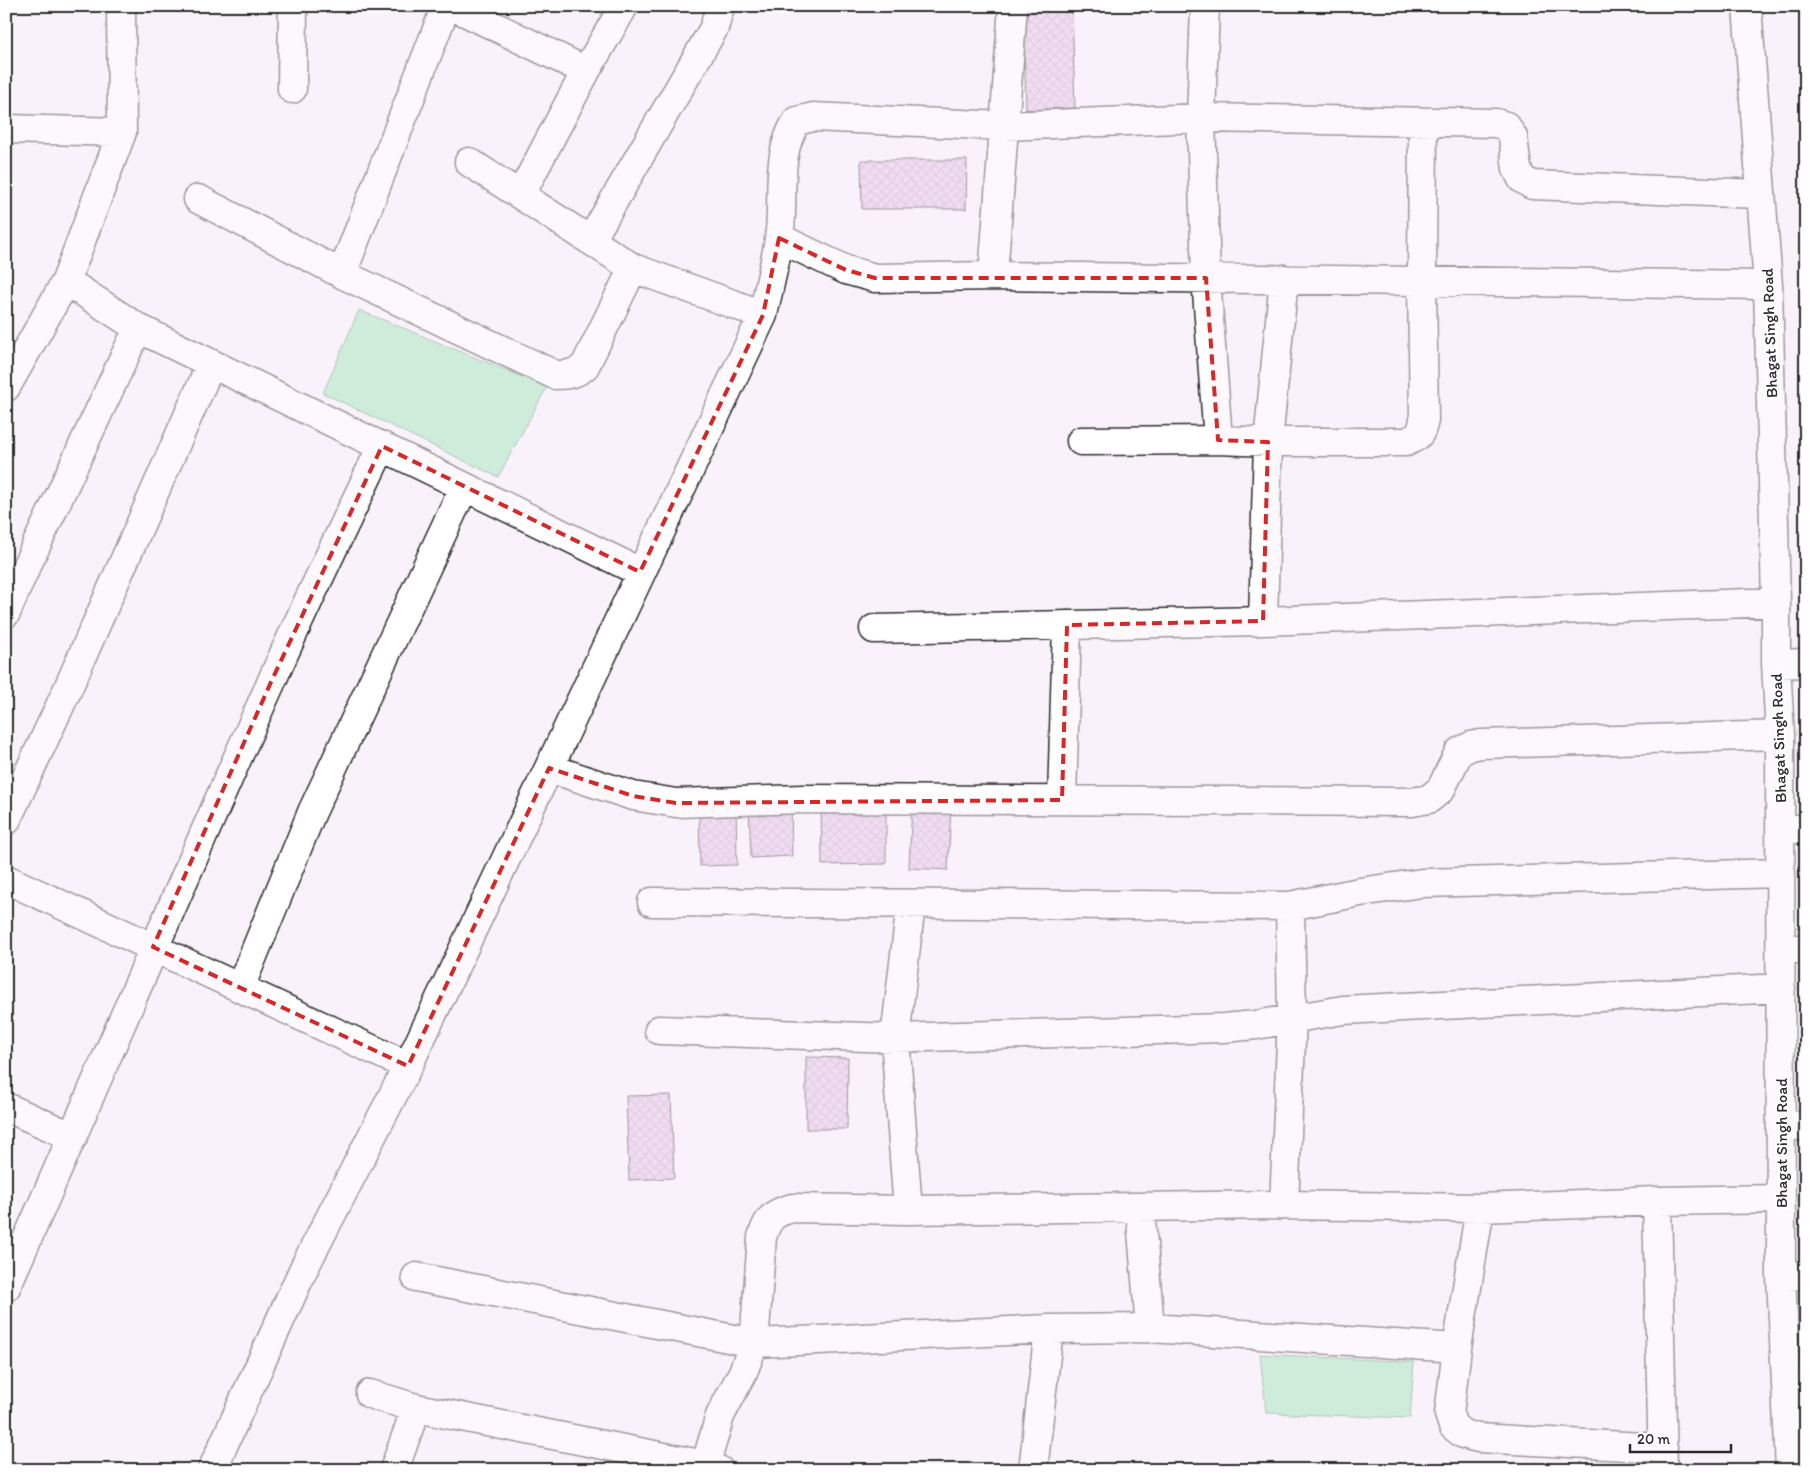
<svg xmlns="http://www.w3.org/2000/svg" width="1812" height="1476" font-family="Itim,sans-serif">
  <defs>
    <pattern id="building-cross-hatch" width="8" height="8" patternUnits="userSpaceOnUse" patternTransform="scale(1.25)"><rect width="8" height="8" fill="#e6bfe7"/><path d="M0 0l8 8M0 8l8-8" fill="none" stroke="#c5a4c6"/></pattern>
  </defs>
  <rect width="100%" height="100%" fill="#faf2fa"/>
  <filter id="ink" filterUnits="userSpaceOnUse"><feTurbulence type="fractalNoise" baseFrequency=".02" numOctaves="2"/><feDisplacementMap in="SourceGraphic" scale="10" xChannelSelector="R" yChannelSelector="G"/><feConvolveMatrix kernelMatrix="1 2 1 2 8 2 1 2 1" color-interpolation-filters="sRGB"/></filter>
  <g filter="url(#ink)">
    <path fill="#9ae4b3" stroke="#62886f" d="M359 310 547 387 498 477 323 393Z
      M1260 1354 1414 1362 1410 1418 1266 1413Z"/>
    <path fill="url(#building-cross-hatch)" stroke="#2b2b2b" d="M1023 6H1072L1075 108 1026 110Z
      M861 160H967L966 209H862Z
      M886 804V864L822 865 821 805Z
      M912 804 951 806 948 870 909 868Z
      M791 805 792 856 751 858 749 806Z
      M736 806 737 865 700 866 699 807Z
      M806 1057 848 1058 847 1129H806Z
      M671 1095 674 1178 629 1180 626 1096Z"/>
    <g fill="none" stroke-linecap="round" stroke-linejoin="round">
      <defs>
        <path id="minor" d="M453 6 586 71
          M1205 6 1201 118 1206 278 1218 440
          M1747 6 1768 285 1776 602V664L1780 735 1781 1276 1790 1470
          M292 89 293 6
          M6 129 122 132 121 6
          M521 194 586 71 624 6
          M198 199 342 274 555 375C567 375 576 374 585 366L633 268
          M779 238 846 270 875 278 993 276 1768 285
          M591 240 714 28 719 10 717 6
          M342 274 446 6
          M993 276 1013 6
          M66 281 138 328 640 572
          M763 315C768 290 775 265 779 239 785 201 774 155 797 121L813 117 1004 126 1201 118 1496 123 1506 126 1513 137 1517 169 1522 179 1532 185 1760 194
          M6 387 66 281 122 132
          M1081 441 1218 440 1268 442H1406C1420 436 1421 434 1424 420L1422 281 1423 122
          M6 613 20 580 138 328
          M1263 621 1268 442 1284 279
          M874 629 1263 621 1776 602
          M1776 664 1806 663
          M549 768 633 796 676 803 803 799 1412 802 1429 799 1441 789 1459 752 1471 746 1481 744 1780 735
          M1062 800 1067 625
          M6 821 65 695 211 364
          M1780 829H1806
          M6 879 408 1066
          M652 902 1290 906 1360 892 1422 883 1781 873
          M1781 949H1806
          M240 988 312 812 464 487
          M659 1030 895 1038 1223 1028 1256 1025 1343 1010 1781 988
          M6 1107 73 1137
          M1781 1126H1806
          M1657 1201 1663 1470
          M1284 1205 1292 1018 1290 906
          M1140 1207 1150 1328
          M1480 1208 1457 1348 1449 1414 1453 1426 1463 1434 1478 1438 1663 1448
          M908 1210 895 1038 911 904
          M1781 1276 1806 1275
          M416 1277 754 1343 1049 1329 1150 1328 1457 1348
          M6 1287C95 1087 180 885 270 685 305 605 344 526 382 446
          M370 1394 416 1408 705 1465 719 1470
          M212 1470 304 1268 408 1066 763 315 633 268 469 162
          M394 1470 416 1408
          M704 1470 720 1416 743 1372 754 1343 762 1237C768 1218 773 1213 792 1208L908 1210 1284 1205 1480 1208 1657 1201 1781 1199
          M1033 1470 1049 1329"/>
      </defs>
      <use href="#minor" stroke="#2b2b2b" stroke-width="31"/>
      <use href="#minor" stroke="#fff" stroke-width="28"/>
    </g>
  </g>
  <path d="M0 0H1812V1476H0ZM779 238 846 270 875 278H1206L1218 440 1268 442 1263 621 1067 625 1062 800 676 803 633 796 549 768 408 1066 153 947 271 682 382 446 640 572 763 315Z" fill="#faf2fa" fill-opacity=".55" fill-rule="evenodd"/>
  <path fill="none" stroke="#d62828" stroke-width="4" stroke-dasharray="10 6" stroke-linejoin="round" d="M779 238 846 270 875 278H1206L1218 440 1268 442 1263 621 1067 625 1062 800 676 803 633 796 549 768 408 1066 153 947 271 682 382 446 640 572 763 315Z"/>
  <g text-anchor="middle" stroke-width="4.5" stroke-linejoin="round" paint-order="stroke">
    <g font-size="16" fill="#2b2b2b" stroke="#fff">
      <text transform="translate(1769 333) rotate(-92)" y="6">Bhagat Singh Road</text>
      <text transform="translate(1778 738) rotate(-92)" y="6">Bhagat Singh Road</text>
      <text transform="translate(1781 1143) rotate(-90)" y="6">Bhagat Singh Road</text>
    </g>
  </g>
  <rect width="1812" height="1476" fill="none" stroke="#fff" stroke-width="25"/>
  <rect x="12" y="12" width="1787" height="1451" fill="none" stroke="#2b2b2b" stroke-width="2" filter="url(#ink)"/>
  <path d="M1630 1444v8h101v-8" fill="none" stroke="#2b2b2b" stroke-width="2.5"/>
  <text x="1637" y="1444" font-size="15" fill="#2b2b2b" stroke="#ffffff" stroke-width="4" paint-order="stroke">20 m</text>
</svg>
